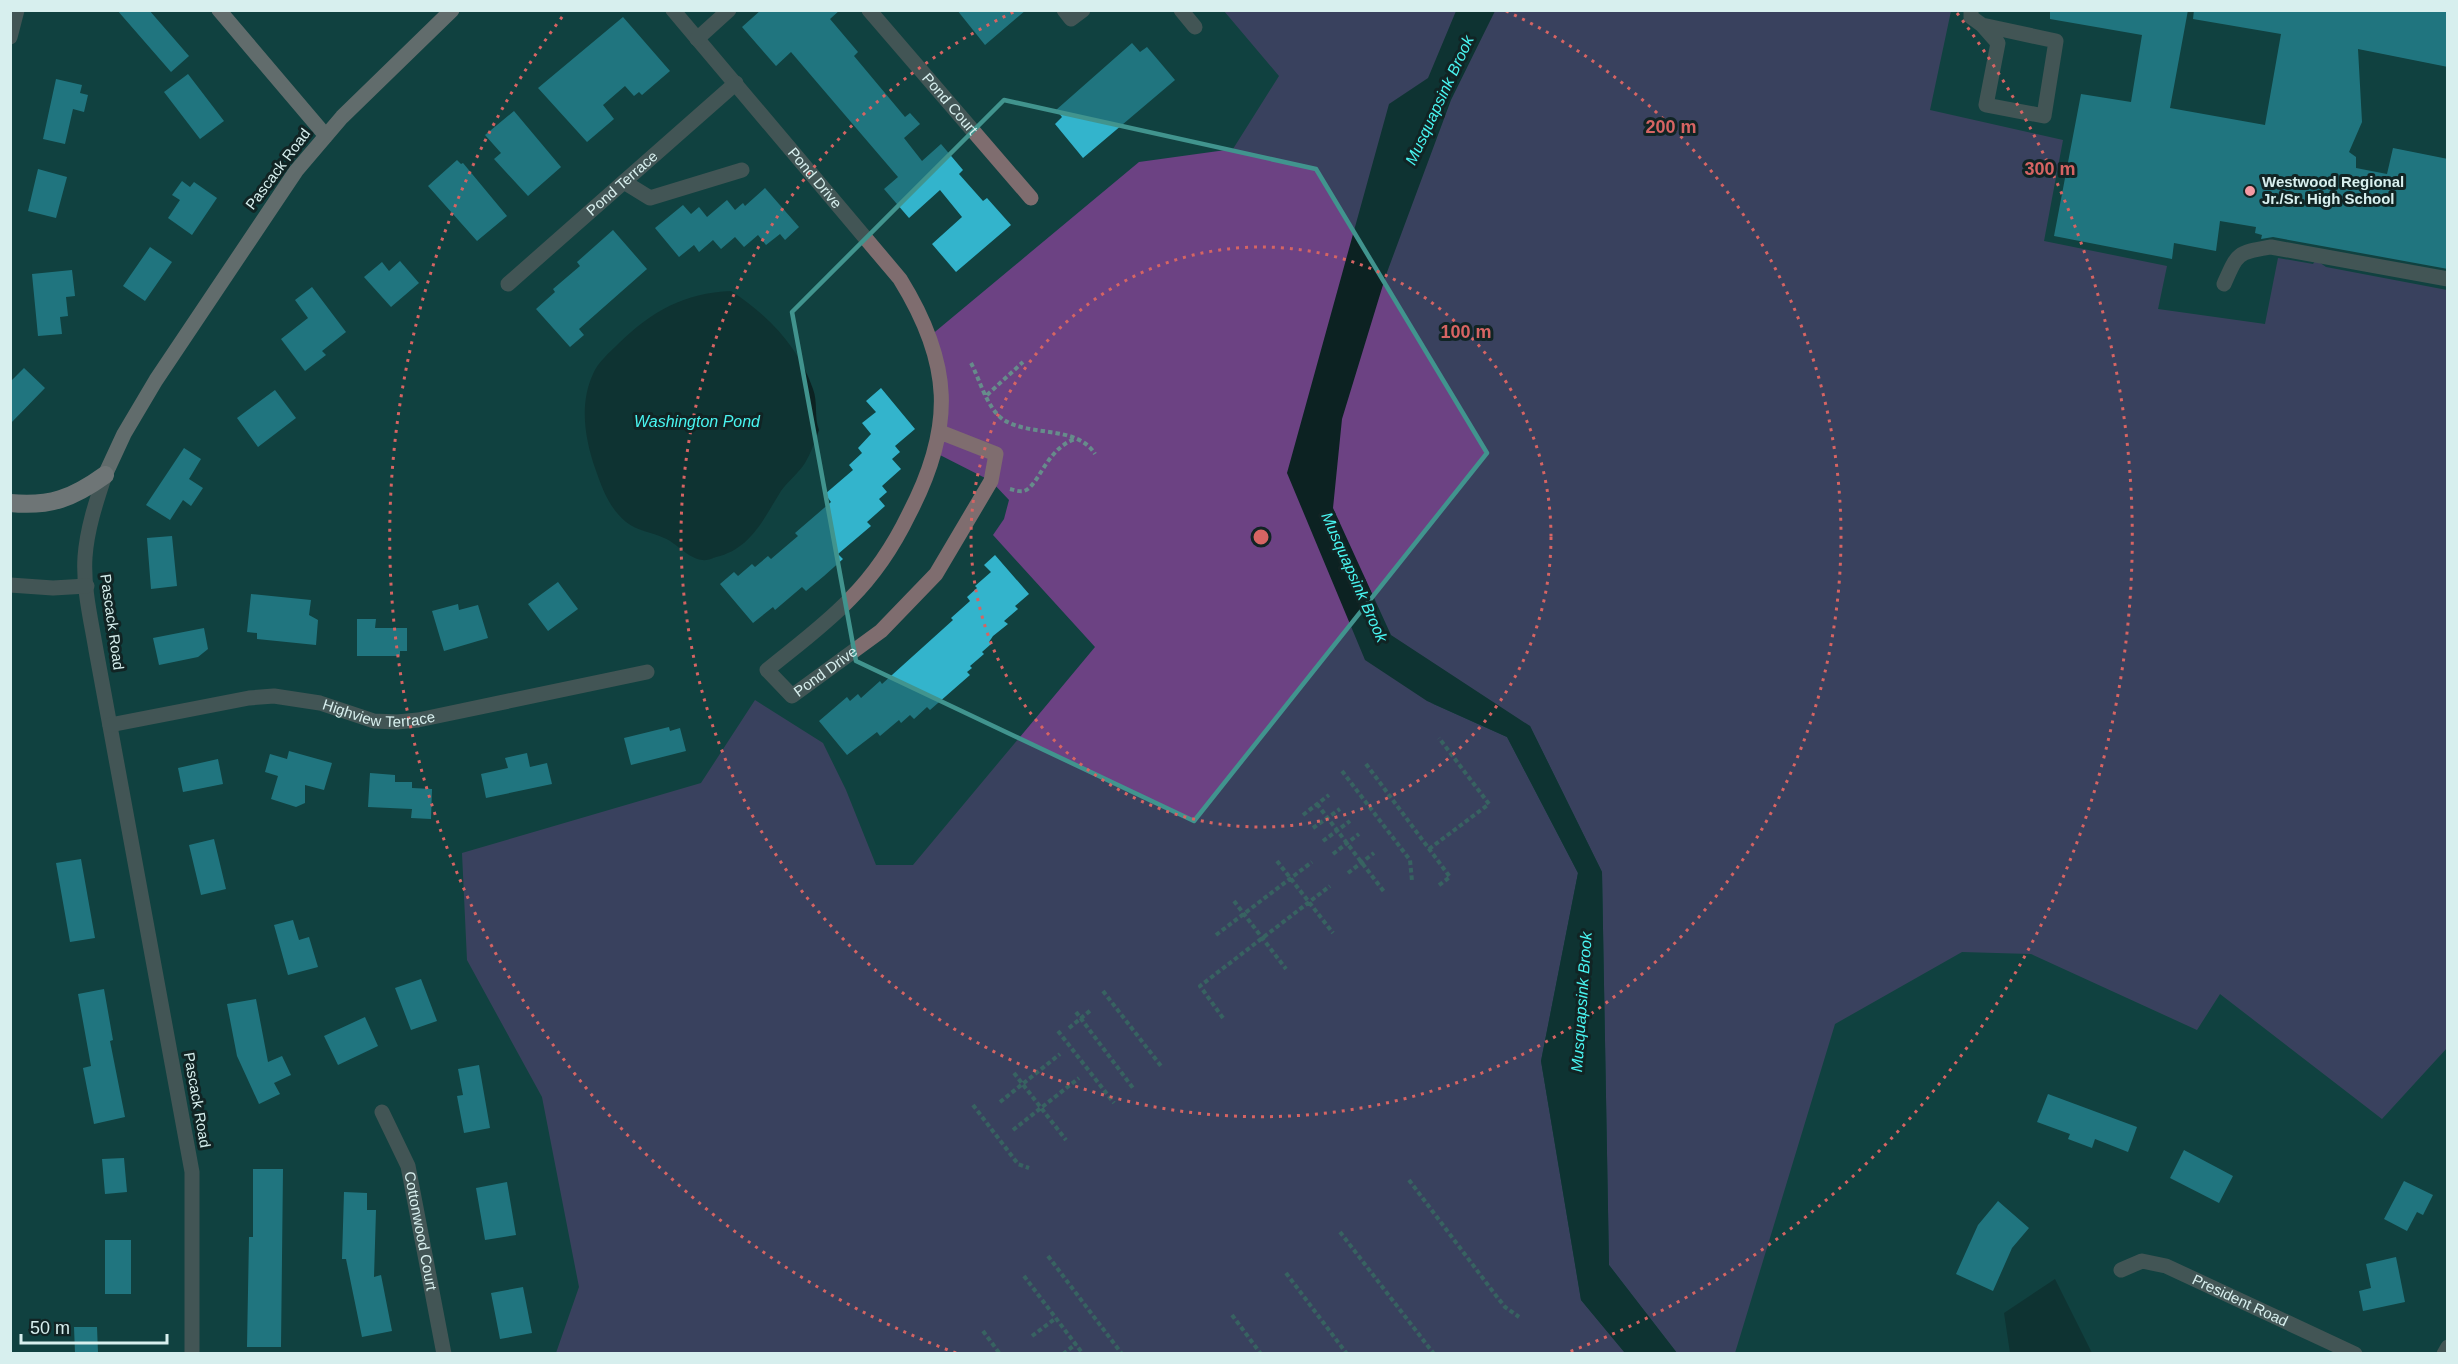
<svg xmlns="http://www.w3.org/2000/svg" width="2458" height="1364" font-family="Arial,sans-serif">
  <rect width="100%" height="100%" fill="#114140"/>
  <path fill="#6c4283" d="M1224 11H1951L1930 110 2063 140 2044 241 2167 266 2158 309 2265 324 2278 258 2313 264 2316 260 2326 267 2447 290V1048L2382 1119 2220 994 2197 1030 2031 954 1962 952 1835 1024 1735 1353H1677L1609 1265 1602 872 1530 726 1431 703 1507 737 1578 873 1541 1061 1581 1300 1625 1353H556L579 1287 542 1097 467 960 462 853 701 783 755 700 823 743 846 790 876 865H913L1095 647 993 535 1004 519 1009 500 991 481 936 453 941 422 930 336 1139 162 1233 149 1279 76Z"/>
  <path fill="#0c2222" d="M1456 11H1495L1451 100 1386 275 1342 419 1333 508 1391 635 1530 726 1602 872 1609 1265 1677 1353H1625L1581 1300 1541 1061 1578 873 1507 737 1427 701 1365 660 1287 473 1389 104 1428 78Z
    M731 291C768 315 799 347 813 389 818 402 814 417 819 430 815 441 811 453 805 463 798 474 788 481 781 491 764 518 751 549 716 557 713 558 707 561 703 560 688 559 677 543 664 538 652 532 637 531 626 522 609 508 602 488 595 468 585 439 579 404 593 374 598 362 610 352 619 343 652 311 684 293 731 291Z
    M2055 1279 2092 1353H2010L2004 1313Z"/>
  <path fill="#33b4cc" d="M117 10H149L189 56 171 72Z
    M761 10H840L830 19 858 52 854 56 905 117 910 113 920 124 904 138 922 161 941 144 963 170 959 174 983 201 987 198 1011 225 956 272 932 244 962 217 940 190 909 218 884 189 898 177 791 52 776 66 742 27Z
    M957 10H1026L985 45Z
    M2050 10H2188L2170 108 2265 125 2281 34 2193 19 2194 10H2448V67L2358 49 2362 122 2349 152 2356 157V168L2387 174 2393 148 2448 159V269L2273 237 2261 239 2262 235 2255 233 2256 227 2220 221 2216 251 2174 243 2172 259 2054 236 2081 94 2131 102 2142 35 2050 19Z
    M623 17 670 71 642 95 639 92 634 96 625 86 603 105 614 119 587 142 538 88Z
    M1132 43 1140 52 1147 47 1175 80 1083 158 1055 124 1062 117 1056 110Z
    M188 74 224 121 200 139 164 92Z
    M56 79 82 85 80 93 88 95 84 112 73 109 65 144 43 139Z
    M514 111 561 167 528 196 494 159 501 153 485 135Z
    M457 160 461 164 463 163 507 216 477 241 428 186Z
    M38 169 67 177 56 218 28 211Z
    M182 181 190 187 194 182 217 198 192 235 168 218 180 200 172 195Z
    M765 188 799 227 785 240 780 234 766 245 758 235 744 247 735 237 721 249 713 240 699 252 694 245 679 257 655 228 683 205 691 214 699 207 707 217 727 200 735 210 743 203 745 206Z
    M613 230 647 269 579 329 584 335 570 347 536 309 555 292 553 289 580 266 577 262Z
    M150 247 172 262 145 301 123 286Z
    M400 261 419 283 391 307 364 277 382 262 389 271Z
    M72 270 75 296 66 297 68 316 60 317 62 334 38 336 32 274Z
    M312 287 346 332 322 351 326 355 305 371 281 339 308 318 295 300Z
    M24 368 45 388 10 424V382Z
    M881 388 915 429 895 446 900 452 892 459 901 469 882 486 887 492 879 499 885 506 867 522 871 526 838 554 843 559 824 576 806 591 802 587 775 610 773 607 753 623 720 584 734 572 738 576 752 564 755 567 768 556 771 559 798 536 795 533 831 502 825 494 853 470 849 465 862 453 858 448 871 434 862 423 876 412 866 401Z
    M275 390 296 418 258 447 237 418Z
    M184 448 201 459 189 479 203 488 191 506 183 500 170 520 146 505Z
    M172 536 177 586 151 589 147 538Z
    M995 555 1029 594 1015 606 1018 609 1004 621 1008 624 993 636 989 642 991 644 982 652 984 654 970 666 972 668 967 672 970 675 930 710 927 707 914 719 910 715 901 723 899 720 880 736 877 732 847 755 819 721 847 697 850 701 858 694 861 698 880 681 882 684 953 620 951 618 970 601 967 597 977 588 975 586 991 572 984 565Z
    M558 582 578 609 548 631 528 604Z
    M251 594 311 600 309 615 318 620 316 645 257 639V633L247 632Z
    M458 604 459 610 478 605 488 638 444 651 432 611Z
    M357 619H376L375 628H407V651H400V656H357Z
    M204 628 208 649 198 657 159 665 153 638Z
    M669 727 670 731 680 728 686 751 631 765 624 738Z
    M289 751 332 763 324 790 305 785V803L296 807 271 799 278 776 265 772 270 754 287 759Z
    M527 753 530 767 547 763 552 784 486 798 481 774 508 768 505 758Z
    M218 759 223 784 183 792 178 768Z
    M370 773 395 775V782H412V788L432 789 431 819 411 818 412 809 368 807Z
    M214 839 226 889 201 895 189 845Z
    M81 859 95 938 70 942 56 863Z
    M293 920 299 940 309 937 318 967 288 975 274 925Z
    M421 979 437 1021 411 1030 395 988Z
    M104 989 113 1040 110 1041 125 1117 94 1124 83 1068 91 1066 78 994Z
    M256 999 268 1062 282 1056 291 1075 274 1083 280 1094 259 1104 237 1056 227 1004Z
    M365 1017 378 1046 338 1065 324 1036Z
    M479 1065 490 1128 464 1133 457 1096 463 1095 458 1069Z
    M2048 1094 2137 1127 2128 1152 2095 1139 2092 1148 2068 1139 2070 1134 2037 1122Z
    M2184 1150 2233 1176 2219 1203 2170 1178Z
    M124 1158 127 1192 105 1194 102 1159Z
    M253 1169H283L281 1347H247L249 1237H253Z
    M2404 1181 2433 1195 2423 1215 2417 1212 2407 1231 2384 1219Z
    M507 1182 516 1235 485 1240 476 1188Z
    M344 1192 367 1193V1210H376L374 1277 381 1275 392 1331 362 1337 346 1259H342Z
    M1998 1201 2029 1228 2012 1248 1993 1291 1956 1274 1978 1225Z
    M105 1240H131V1294H105Z
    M2396 1257 2405 1302 2363 1311 2359 1291 2371 1288 2366 1264Z
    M523 1287 532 1333 500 1339 491 1293Z
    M74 1327H97L98 1353H75Z"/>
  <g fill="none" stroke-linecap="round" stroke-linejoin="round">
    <path stroke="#668c8b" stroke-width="4" stroke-dasharray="4.5 3" stroke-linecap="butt" d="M971 363C980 380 987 409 1004 420 1031 437 1077 425 1095 454
      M987 395 1023 362
      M1010 489C1014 490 1019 492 1024 491 1039 486 1046 449 1075 439
      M1366 764 1450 877 1438 886
      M1342 771 1410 860 1412 881
      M1317 804 1385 893
      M1303 815 1329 795
      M1313 828 1340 809
      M1323 841 1350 821
      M1429 849 1489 804 1439 738
      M1333 854 1359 834
      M1277 861 1333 933
      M1348 873 1374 853
      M1234 901 1286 969
      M1216 935 1312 862
      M1103 991 1161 1066
      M1076 1012 1133 1088
      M1223 1018 1200 986 1330 886
      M1069 1028 1091 1010
      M1058 1031 1114 1103
      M1014 1073 1066 1140
      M1000 1102 1060 1054
      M973 1105 1018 1164 1029 1168
      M1013 1130 1079 1078
      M1409 1180 1494 1293 1505 1307 1519 1317
      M1340 1232 1434 1354
      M1048 1256 1122 1354
      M1286 1273 1347 1354
      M1024 1276 1083 1354
      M1232 1315 1261 1354
      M983 1331 1000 1354
      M1032 1336 1056 1318
      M1063 1354 1076 1344"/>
    <g stroke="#7f6d6f" stroke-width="15">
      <path id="s1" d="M673 10 900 279C952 363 955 426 909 514 894 545 874 575 850 599 824 626 795 647 767 670L792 696 881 631 936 574 991 481 996 454 940 432"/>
      <path id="s2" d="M869 10 1031 198"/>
      <path d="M1064 10 1071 19 1083 10"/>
      <path d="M1181 10 1195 27"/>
      <path d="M1971 10V17L1982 25 1998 43 1986 105 2044 116 2056 41 1982 25"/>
      <path d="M10 37 17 10"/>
      <path d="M697 39 729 10"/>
      <path d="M624 182 650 198 742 170"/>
      <path id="s3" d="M508 284 736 83"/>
      <path d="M2224 284C2238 252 2237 253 2271 247L2448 279"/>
      <path d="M105 475C96 502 87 529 85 557 83 588 91 620 96 650L192 1172V1354"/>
      <path d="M10 585 53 588 87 586"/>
      <path id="s4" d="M110 725 249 698 274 696 320 703 374 721 397 722 418 720 647 672"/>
      <path id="s5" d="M382 1112 408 1166 444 1354"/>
      <path id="s6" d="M2121 1270 2142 1261 2166 1266 2355 1354"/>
      <path d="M2444 1354 2448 1347"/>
    </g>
    <path stroke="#c4a0a3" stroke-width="15" d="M219 10 326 136
      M105 475 124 434 156 380 296 171 342 117 452 10"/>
    <path stroke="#dfb4b8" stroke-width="18" d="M10 503C50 507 73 498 105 475"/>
  </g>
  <path d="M0 0H2458V1364H0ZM1004 100 1316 169 1487 453 1194 821 856 661 792 312Z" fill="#114140" fill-opacity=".55" fill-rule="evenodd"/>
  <path fill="none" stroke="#41948e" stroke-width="4.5" stroke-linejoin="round" d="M1004 100 1316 169 1487 453 1194 821 856 661 792 312Z"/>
  <g fill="none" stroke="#d66463" stroke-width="3" stroke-dasharray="3 6">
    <circle cx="1261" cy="537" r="290"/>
    <path d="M1506 11A580 580 0 1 1 1016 11"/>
    <path d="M956 1353A871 871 0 0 1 565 13M1957 13A871 871 0 0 1 1566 1353"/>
  </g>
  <circle fill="#f49aa4" stroke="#112424" stroke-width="2" cx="2250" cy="191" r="6"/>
  <g text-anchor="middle" stroke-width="6" stroke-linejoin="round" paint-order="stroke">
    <g font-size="15" fill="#d7efee" stroke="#112424">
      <text dy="5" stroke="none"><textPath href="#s2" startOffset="124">Pond Court</textPath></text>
      <text transform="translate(278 169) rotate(-53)" y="5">Pascack Road</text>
      <text dy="5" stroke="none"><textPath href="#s1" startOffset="220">Pond Drive</textPath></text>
      <text dy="5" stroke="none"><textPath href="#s3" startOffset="152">Pond Terrace</textPath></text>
      <text transform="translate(112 622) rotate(82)" y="5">Pascack Road</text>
      <text dy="5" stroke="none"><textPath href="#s1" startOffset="892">Pond Drive</textPath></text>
      <text dy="5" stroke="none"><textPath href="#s4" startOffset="274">Highview Terrace</textPath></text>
      <text transform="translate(197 1100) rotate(80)" y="5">Pascack Road</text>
      <text dy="5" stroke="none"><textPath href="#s5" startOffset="126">Cottonwood Court</textPath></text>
      <text dy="5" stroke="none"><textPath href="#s6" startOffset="129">President Road</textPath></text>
    </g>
    <g font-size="15" font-weight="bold" fill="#d7efee" stroke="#112424" text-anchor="start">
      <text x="2262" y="187">Westwood Regional<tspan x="2262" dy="17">Jr./Sr. High School</tspan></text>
    </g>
    <g font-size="16" font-style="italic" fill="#49f5f1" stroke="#112424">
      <text transform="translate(1439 100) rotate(-65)" y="6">Musquapsink Brook</text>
      <text x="697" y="427">Washington Pond</text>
      <text transform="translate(1355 577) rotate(66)" y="6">Musquapsink Brook</text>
      <text transform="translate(1581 1002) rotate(-86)" y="6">Musquapsink Brook</text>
    </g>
  </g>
  <circle cx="1261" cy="537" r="9" fill="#d66463" stroke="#112424" stroke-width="3"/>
  <g font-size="18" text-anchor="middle" font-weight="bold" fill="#d66463" stroke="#112424" stroke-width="6" stroke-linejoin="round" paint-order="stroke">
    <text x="1671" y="133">200 m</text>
    <text x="2050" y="175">300 m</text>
    <text x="1466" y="338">100 m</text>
  </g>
  <rect width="2458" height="1364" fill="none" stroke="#d7efee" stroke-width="24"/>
  <path d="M21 1334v9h146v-9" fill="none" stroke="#d7efee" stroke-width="3"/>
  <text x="30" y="1334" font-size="18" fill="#d7efee" stroke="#112424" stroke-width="4.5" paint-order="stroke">50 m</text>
</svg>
